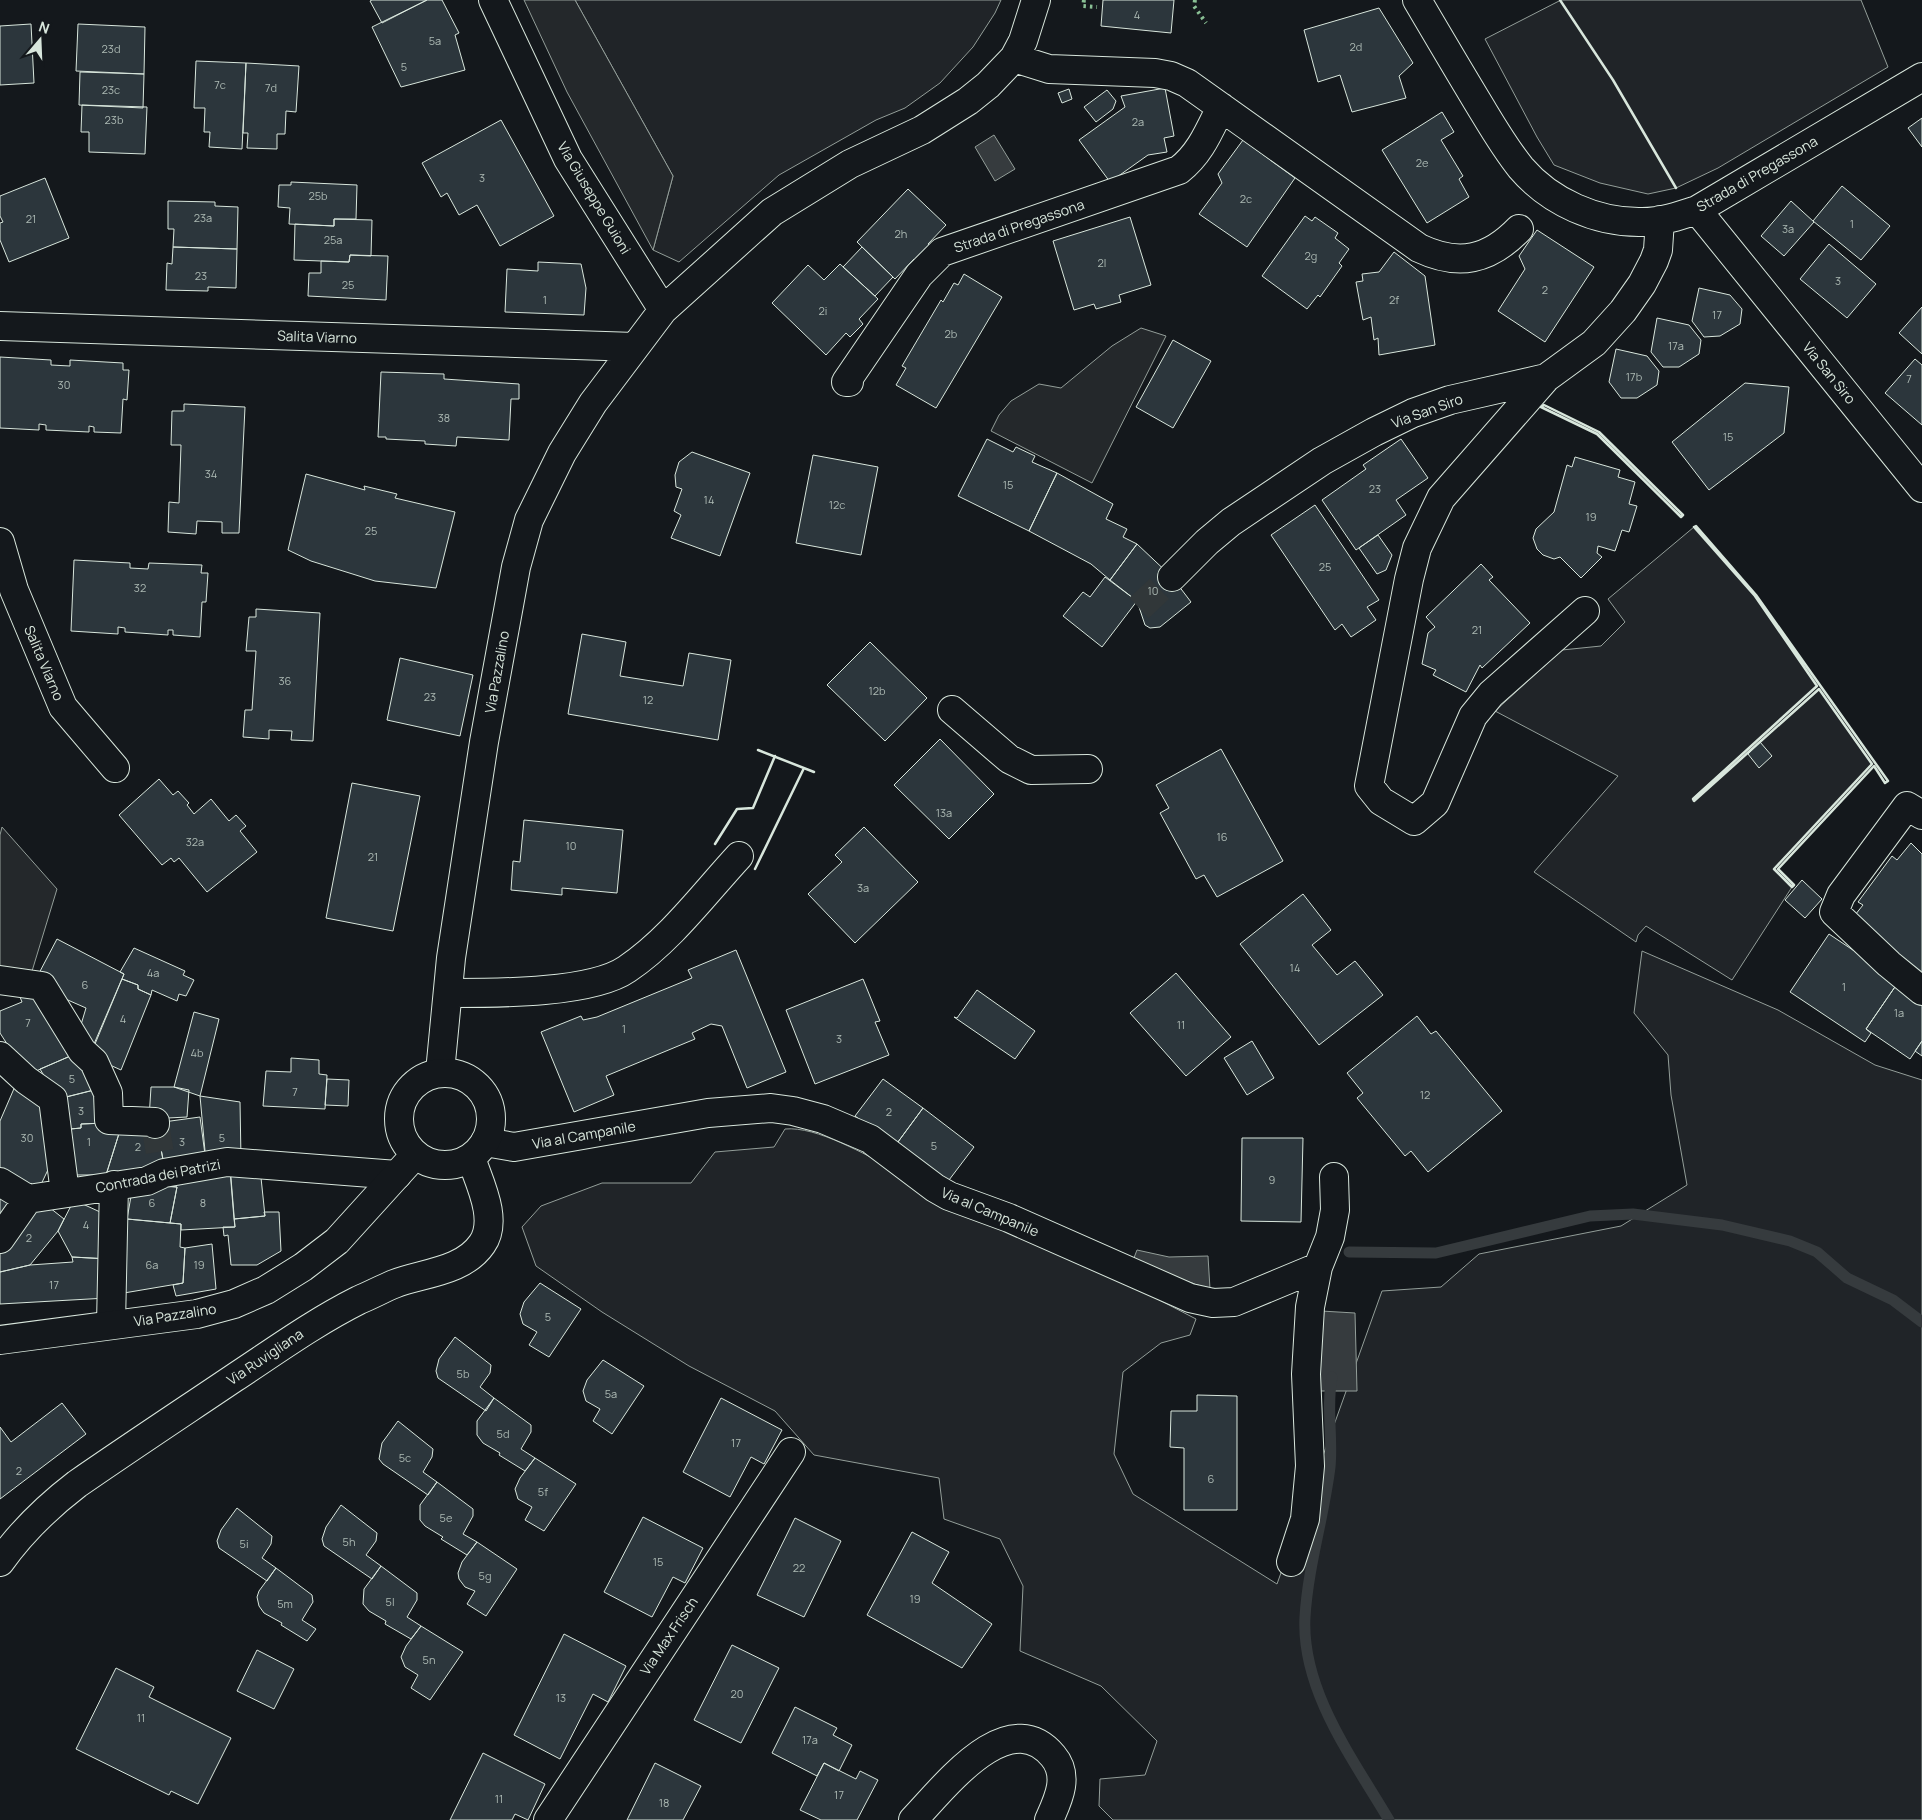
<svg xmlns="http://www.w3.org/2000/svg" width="1922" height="1820" font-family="Manrope,sans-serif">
  <rect width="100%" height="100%" fill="#14181c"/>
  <path fill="#202428" stroke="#939e99" d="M575 0H1001L995 13 973 47 940 83 905 108 876 120 779 175 679 262 653 250 673 176Z
    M1561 0H1861L1888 67 1718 168 1676 188 1648 194 1600 183 1554 165 1537 137 1485 39Z
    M1694 527 1755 596 1817 686 1693 798 1694 801 1819 689 1872 764 1774 869 1792 887 1732 980 1646 926 1638 935 1636 942 1534 872 1618 776 1495 711 1562 650 1601 646 1625 622 1608 599Z
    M1642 951 1778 1010 1875 1065 1922 1080V1820H1113L1099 1806 1100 1779 1145 1775 1157 1741 1101 1686 1020 1651 1023 1586 1000 1539 944 1519 939 1478 814 1455 775 1411 689 1366 602 1312 536 1266 522 1227 541 1206 602 1183H691L715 1152 774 1147 785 1129C817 1126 865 1155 894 1169 996 1216 1096 1267 1196 1319L1190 1335 1161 1343 1123 1372 1114 1454 1133 1494 1277 1584 1382 1291 1441 1287 1479 1254 1621 1226 1687 1185 1671 1095 1668 1055 1634 1013Z"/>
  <path fill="#24282b" stroke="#939e99" d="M524 0H575L673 176 653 250 567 92Z
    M1141 328 1166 336 1092 483 991 431 999 415 1011 401 1039 384 1061 388 1112 346Z
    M2 827 57 889 29 981 0 972V835Z"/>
  <path fill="#363b3e" stroke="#939e99" d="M994 135 1015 169 995 181 975 147Z
    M1137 1250 1169 1257 1208 1256 1210 1289 1132 1263Z
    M1321 1311 1355 1313 1357 1391H1313Z"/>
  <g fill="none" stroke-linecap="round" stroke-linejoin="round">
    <path stroke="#363b3e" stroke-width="11" d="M1349 1252 1436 1253 1590 1216 1633 1214 1722 1225 1790 1241 1817 1252 1847 1278 1893 1300 1922 1322
      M1332 1377C1326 1407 1333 1437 1330 1467 1324 1517 1308 1566 1305 1617 1301 1690 1353 1759 1389 1820"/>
  </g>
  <path fill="#2c363c" stroke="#d8e6dc" d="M372 0H427L382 23 370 1Z
    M427 0H442L459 33 455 35 465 70 401 87 372 27Z
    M1103 0H1174L1171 33 1101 26Z
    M1379 8 1413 63 1399 76 1406 98 1352 112 1340 75 1318 82 1304 30Z
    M31 24 34 83 0 85V26Z
    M78 24 145 27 144 74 76 71Z
    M196 61 246 63 242 149 209 147 210 132H204L205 108H194Z
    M246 63 299 66 296 112 286 111 285 134H277V149L247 148 248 133H243Z
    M80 72 144 74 143 108 79 105Z
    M1165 88 1174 136 1164 138 1167 152 1148 155 1110 182 1079 140 1125 107 1121 96Z
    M1069 89 1072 99 1062 103 1058 93Z
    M1107 90 1116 101 1113 109 1096 122 1084 107Z
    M82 105 147 107 145 154 89 152V132H81Z
    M1442 112 1454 132 1441 140 1463 176 1459 179 1469 197 1427 223 1382 150Z
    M1922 118V147L1908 128Z
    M501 120 554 216 500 246 477 205 459 215 447 193 441 197 422 163Z
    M1243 140 1295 178 1247 247 1199 214 1222 183 1218 174Z
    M45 178 69 238 9 262 0 240V223L3 222 0 216V196Z
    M291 182 357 185 356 219H334V226L289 224 290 208 278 207 279 185H291Z
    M1842 186 1890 226 1861 260 1813 221Z
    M908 189 946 225 928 244 932 249 919 264 914 259 895 279 857 242Z
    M168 201 215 202V206L238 207 237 249 173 247 174 229H168Z
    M1791 201 1814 222 1784 256 1761 236Z
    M1305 216 1312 221 1315 217 1338 233 1335 238 1349 249 1339 263 1342 266 1320 297 1318 295 1307 309 1262 276Z
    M1130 217 1151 285 1119 295 1121 302 1096 309 1094 304 1074 310 1053 241Z
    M334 219 372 220 371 256 350 255 349 262 294 260 295 224 334 226Z
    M1537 230 1594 267 1545 342 1498 311 1525 269 1519 256Z
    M1829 244 1876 284 1847 318 1800 279Z
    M173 247 237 249 236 288 208 287V291L166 290 167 263 172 264Z
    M862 247 893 277 875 296 843 267Z
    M1394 252 1425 276 1435 345 1379 355 1378 338 1374 340 1371 317 1363 320 1356 282 1363 281 1362 274 1379 272Z
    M350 255 388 256 386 300 308 296 309 273H321V261L349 262Z
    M538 262 581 264 586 288 584 315 505 312 507 269 538 271Z
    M840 264 878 299 859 319 863 324 850 337 846 333 826 355 772 303 808 265 824 280Z
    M964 274 1002 297 936 408 896 385 906 368 902 366 941 300 943 302 954 283 958 285Z
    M1699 288 1730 295 1742 309 1740 324 1720 336 1704 337 1692 321Z
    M1922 307V354L1899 333Z
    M1657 318 1689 325 1701 340 1699 354 1679 367H1663L1651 352Z
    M1173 340 1211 361 1173 428 1136 407Z
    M1616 349 1647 356 1659 371 1657 385 1637 398H1621L1609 382Z
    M0 357 51 360V365L70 366V360L123 363V370H129L127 400 123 399 121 433 94 432V427L89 426V432L46 430V425L39 424V430L0 428Z
    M1915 359 1922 365V425L1885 393Z
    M381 372 444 374V379L519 384V399H511L509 440 457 437 456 446 425 444V441L386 439V437H378Z
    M1745 383 1789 387 1784 433 1709 490 1672 442Z
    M184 404 245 407 239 533H222V522L197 521 196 534 168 532 169 502 179 503 181 445H171L172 411H184Z
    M987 439 1013 452 1016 447 1035 456 1032 462 1057 473 1029 531 958 496Z
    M1401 439 1428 478 1396 500 1406 515 1356 550 1322 500 1366 469 1363 465Z
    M692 452 750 473 720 556 671 538 681 515 674 511 682 489 676 487 675 475 679 462Z
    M813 455 878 467 861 555 796 543Z
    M1575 457 1620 470 1618 477 1635 482 1629 504 1637 506 1629 532 1622 530 1615 551 1598 546 1597 553 1602 557 1581 578 1560 557 1554 559 1543 555 1537 549 1533 538 1536 529 1554 512 1567 465 1572 467Z
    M1057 473 1113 504 1106 519 1127 529 1123 537 1137 544 1110 580 1091 564 1029 531Z
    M306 474 365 490 364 486 397 494 395 498 455 512 436 588 375 581 311 561 288 550Z
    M1315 505 1379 600 1367 607 1376 620 1351 637 1342 624 1335 630 1271 535Z
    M1378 535 1392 555 1386 570 1377 574 1359 548Z
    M1137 544 1172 577 1191 602 1160 627 1150 628 1145 625 1137 601 1110 580Z
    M74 560 130 563V568L148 569 149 563 202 565 201 573H208L206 602H202L200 637 173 635V630H168V635L125 632V628L118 627V634L71 631Z
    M1481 564 1493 577 1489 580 1530 623 1482 668 1480 665 1466 692 1433 675 1436 670 1422 664 1428 633 1435 627 1426 617Z
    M1105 577 1137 601 1102 647 1063 616 1083 592 1090 597Z
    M256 609 320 613 313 741 291 740 292 731 269 730V739L243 737 245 710H252L256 651H246L249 617H256Z
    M582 634 626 642 620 676 683 686 689 653 731 660 718 740 568 714Z
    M870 642 927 698 885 741 827 685Z
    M400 658 473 675 460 736 387 720Z
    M940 739 994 794 949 839 894 785Z
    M1760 742 1772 756 1759 768 1748 754Z
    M1221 749 1283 861 1217 897 1204 875 1196 879 1160 813 1169 808 1156 785Z
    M159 779 173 795 178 791 189 803 187 805 194 814 211 799 229 821 236 815 246 826 240 831 257 852 207 892 179 858 174 862 171 858 162 865 119 815Z
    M352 783 420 796 393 931 326 918Z
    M524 820 623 830 617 893 562 888V895L511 890 513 861 520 862Z
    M864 827 918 882 855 943 808 894 842 862 835 855Z
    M1911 843 1922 854V979L1851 920 1863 905 1858 902 1892 856 1897 860Z
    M1802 880 1822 899 1805 918 1785 900Z
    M1303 894 1331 930 1312 945 1337 975 1355 961 1383 995 1319 1045 1240 944Z
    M1829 934 1899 981 1866 1029 1871 1033 1865 1042 1790 992Z
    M57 939 124 974 94 1044 77 1038 86 1008 61 997 37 977Z
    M134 948 185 971 183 975 194 980 186 996 179 994 177 1001 152 990 151 995 138 989V985L122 979 124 974 120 972Z
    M736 950 786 1072 747 1088 722 1026 711 1024 692 1033 695 1039 606 1076 614 1095 574 1112 541 1032 581 1016 583 1020 597 1017 692 978 688 970Z
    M1176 973 1231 1037 1186 1076 1130 1013Z
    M122 979 138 985V989L151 995 121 1070 90 1056Z
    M863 979 880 1021 875 1022 889 1055 815 1084 786 1010Z
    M1899 981 1922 997V1041L1910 1059 1866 1029Z
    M40 990 77 1053 27 1075 0 1033V1011L22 1002 20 997Z
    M977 990 1035 1031 1015 1059 954 1017 957 1018Z
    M194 1012 219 1019 200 1096 174 1087Z
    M1417 1016 1431 1034 1436 1031 1502 1111 1428 1172 1411 1151 1405 1156 1357 1098 1363 1093 1347 1073Z
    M1252 1041 1274 1078 1247 1095 1224 1058Z
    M1922 1041V1056L1915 1051Z
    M80 1052 102 1088 58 1099 40 1069Z
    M291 1058 319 1060V1074L327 1075 325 1109 263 1106 266 1071 291 1072Z
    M327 1079 349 1080 348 1106 325 1105Z
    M883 1079 923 1108 895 1146 855 1116Z
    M16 1084 51 1101 55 1155 36 1195 0 1175V1121Z
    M151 1087H174L189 1090 187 1117 149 1119Z
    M102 1088 105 1123 81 1124V1128L60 1130 58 1099Z
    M200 1096 240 1102 241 1159 206 1162Z
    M923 1108 974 1147 946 1184 895 1146Z
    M200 1117 206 1162 165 1170 156 1123Z
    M105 1123 122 1124 106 1175H76L60 1130 81 1128V1124Z
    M156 1123 165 1170 106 1175 122 1124Z
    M1242 1138H1303L1301 1222 1241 1221Z
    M230 1166 235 1227 181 1230V1224L170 1223 177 1187 167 1186Z
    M260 1168 265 1216 234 1219 230 1170Z
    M133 1185 177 1187 170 1223 127 1219Z
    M0 1191 18 1203 0 1233Z
    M40 1200 64 1219 58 1231 30 1265 0 1272V1244Z
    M74 1200 111 1217 109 1259 72 1257 58 1231Z
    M264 1212H279L281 1251 257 1265H231L228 1235 224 1236 223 1227H235L234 1219 265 1216Z
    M127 1219 181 1224 180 1247 185 1248 183 1283 118 1294Z
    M212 1244 216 1289 176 1296 173 1285 183 1283 185 1248Z
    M72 1257 109 1259 107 1298 0 1304V1272L30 1265 73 1262Z
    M540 1283 581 1309 549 1357 529 1345 537 1332 523 1324 520 1314 524 1302Z
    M455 1337 491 1365 490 1373 480 1387 494 1398 486 1411 438 1378 436 1371 439 1359Z
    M603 1360 644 1386 612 1434 593 1421 600 1409 586 1401 583 1391 587 1380Z
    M1197 1395 1237 1396V1510H1184V1448L1170 1447 1171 1411H1197Z
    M494 1398 531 1425V1432L521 1449 535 1458 525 1471 499 1455 500 1453 483 1443 477 1435V1421Z
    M721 1398 782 1430 764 1464 751 1457 730 1497 683 1472Z
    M62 1403 86 1434 0 1499V1427L11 1442Z
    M398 1421 433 1449 432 1457 423 1472 437 1482 428 1495 383 1464 379 1459 382 1443Z
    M535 1458 576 1484 544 1531 525 1520 532 1507 518 1499 515 1489 520 1478Z
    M437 1482 473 1509V1516L463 1534 477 1542 467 1555 441 1539 443 1537 425 1526 420 1520V1505Z
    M341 1505 377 1533 376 1541 366 1555 381 1566 372 1579 324 1546 322 1539 326 1527Z
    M237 1508 272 1536 271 1544 262 1558 276 1568 267 1581 219 1548 217 1541 221 1530Z
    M643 1517 703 1548 685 1583 673 1577 652 1617 604 1592Z
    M795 1518 841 1541 804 1617 757 1595Z
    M912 1532 949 1552 932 1583 992 1624 962 1668 867 1615Z
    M477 1542 517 1569 486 1616 467 1604 475 1591 465 1587 459 1579 458 1573 462 1562Z
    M381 1566 417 1593V1600L407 1617 421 1626 411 1639 385 1624 386 1621 369 1611 363 1604 364 1589Z
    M276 1568 312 1595 313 1602 302 1620 316 1629 307 1641 281 1625 282 1623 264 1613 259 1606 257 1597 259 1591Z
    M421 1626 463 1652 430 1700 411 1688 418 1675 405 1667 401 1657 406 1646Z
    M564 1634 626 1666 608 1702 593 1694 560 1759 514 1735Z
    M732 1645 779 1668 741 1743 694 1720Z
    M257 1650 294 1669 274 1709 237 1691Z
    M116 1668 154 1687 149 1697 231 1738 198 1804 171 1791 169 1795 76 1749Z
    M795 1707 837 1728 833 1735 852 1745 839 1771 824 1763 817 1776 772 1753Z
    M483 1753 545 1784 528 1820 515 1814 512 1820H450Z
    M655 1763 701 1786 683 1820H627Z
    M824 1763 856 1779 860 1771 878 1780 857 1820H821L800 1810Z"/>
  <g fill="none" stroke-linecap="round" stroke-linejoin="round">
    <path stroke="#313739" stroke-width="28" stroke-dasharray="28 14" stroke-linecap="butt" d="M1139 608 1172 577
      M155 1124 163 1171"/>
    <defs>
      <path id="minor" d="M493 0 568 159 663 310
        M1417 0C1437 34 1457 68 1477 101 1491 124 1504 147 1521 168 1550 202 1597 223 1642 222 1661 222 1679 216 1697 210L1922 77
        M1014 58 1049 69 1155 73 1171 76 1187 83 1419 248C1459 267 1489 260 1519 229
        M1697 210 1922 488
        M0 326 635 347
        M1546 378 1441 498 1417 548 1409 579 1369 786 1381 801 1414 821 1435 803 1473 716 1491 694 1585 611
        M849 382H846L919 275 942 252 1179 170C1200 154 1209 131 1221 107
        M0 542 14 590 63 707 115 768
        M1172 577 1207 542 1231 522 1322 461 1374 432 1413 413 1450 400 1546 378 1594 343 1623 311 1642 284 1654 261 1658 250 1660 220
        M952 710 1009 759 1031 770 1088 769
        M1922 815 1907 806 1841 895 1834 912 1889 964 1922 991
        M0 980 42 986 82 1051 94 1062 108 1093 109 1120 155 1122V1124
        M448 993C493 993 591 994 627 969 670 940 704 894 739 856
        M0 1056 26 1080 53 1099 65 1193
        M440 1072 451 958 484 742 516 567 529 520 562 453 593 403 663 310 772 212 850 164 922 130 968 101 988 85 1014 58 1023 41 1036 0
        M485 1142 514 1147 708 1113 771 1108 793 1111 823 1119 870 1139 935 1188 949 1196 1009 1218 1190 1298 1213 1303 1234 1302 1318 1267
        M0 1182 28 1199
        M0 1239 28 1199 147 1181 164 1173 227 1162 397 1175
        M111 1324 114 1185
        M1291 1562 1305 1519 1310 1466 1306 1374 1310 1307 1318 1267 1330 1237 1335 1210 1334 1177
        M548 1820 791 1452
        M913 1820C943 1789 1008 1702 1053 1756 1070 1776 1058 1800 1049 1820"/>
      <path id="major" d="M399 1119a46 46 0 1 1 92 0a46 46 0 1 1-92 0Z
        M0 1340 197 1314 234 1304 266 1290 303 1267 337 1241 415 1155
        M0 1562C22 1531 47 1507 77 1484 129 1448 182 1413 234 1378 275 1351 315 1322 359 1300 371 1295 382 1289 394 1284 422 1273 463 1272 482 1244 499 1220 479 1182 471 1158"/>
    </defs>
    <use href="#minor" stroke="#d8e6dc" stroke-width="30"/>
    <use href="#major" stroke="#d8e6dc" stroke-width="30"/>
    <use href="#minor" stroke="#14181c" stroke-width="28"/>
    <use href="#major" stroke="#14181c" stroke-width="28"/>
    <path stroke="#8ac095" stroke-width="4" stroke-dasharray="2.5 4" stroke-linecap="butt" d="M1084 0 1083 6 1097 7
      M1195 0 1194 6 1206 23"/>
    <path stroke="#d8e6dc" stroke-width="2.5" d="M1560 0 1613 80 1676 188
      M1544 405 1599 432 1683 515 1681 517 1597 434 1541 407Z
      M1696 526 1756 595 1888 781 1885 783 1874 766 1778 869 1794 885 1792 887 1774 869 1872 764 1819 689 1694 801 1693 799 1817 686 1755 596 1694 527Z
      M758 750 814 772
      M715 844 737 809 753 808 775 756
      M755 869 804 768"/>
  </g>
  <g text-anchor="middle" stroke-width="4" stroke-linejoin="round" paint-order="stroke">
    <g font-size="11" fill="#adbab4">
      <text x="1137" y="19">4</text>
      <text x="435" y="45">5a</text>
      <text x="1356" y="51">2d</text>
      <text x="111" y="53">23d</text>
      <text x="404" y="71">5</text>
      <text x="220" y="89">7c</text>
      <text x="271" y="92">7d</text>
      <text x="111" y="94">23c</text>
      <text x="114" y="124">23b</text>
      <text x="1138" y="126">2a</text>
      <text x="1422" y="167">2e</text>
      <text x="482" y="182">3</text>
      <text x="318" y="200">25b</text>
      <text x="1246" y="203">2c</text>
      <text x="203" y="222">23a</text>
      <text x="31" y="223">21</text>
      <text x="1852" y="228">1</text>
      <text x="1788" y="233">3a</text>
      <text x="901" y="238">2h</text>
      <text x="333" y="244">25a</text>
      <text x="1311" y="260">2g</text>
      <text x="1102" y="267">2l</text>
      <text x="201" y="280">23</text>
      <text x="1838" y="285">3</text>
      <text x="348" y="289">25</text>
      <text x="1545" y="294">2</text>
      <text x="545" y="304">1</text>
      <text x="1394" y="304">2f</text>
      <text x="823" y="315">2i</text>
      <text x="1717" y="319">17</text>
      <text x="951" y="338">2b</text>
      <text x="1676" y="350">17a</text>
      <text x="1634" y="381">17b</text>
      <text x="1909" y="383">7</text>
      <text x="64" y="389">30</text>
      <text x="444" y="422">38</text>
      <text x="1728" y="441">15</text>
      <text x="211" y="478">34</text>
      <text x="1008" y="489">15</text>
      <text x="1375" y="493">23</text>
      <text x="709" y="504">14</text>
      <text x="837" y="509">12c</text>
      <text x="1591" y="521">19</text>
      <text x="371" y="535">25</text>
      <text x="1325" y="571">25</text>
      <text x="140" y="592">32</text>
      <text x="1153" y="595">10</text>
      <text x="1477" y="634">21</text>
      <text x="285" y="685">36</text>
      <text x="877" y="695">12b</text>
      <text x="430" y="701">23</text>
      <text x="648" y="704">12</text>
      <text x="944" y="817">13a</text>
      <text x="1222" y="841">16</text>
      <text x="195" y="846">32a</text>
      <text x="571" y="850">10</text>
      <text x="373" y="861">21</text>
      <text x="863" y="892">3a</text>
      <text x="1295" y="972">14</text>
      <text x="153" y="977">4a</text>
      <text x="85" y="989">6</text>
      <text x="1844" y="991">1</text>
      <text x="1899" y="1017">1a</text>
      <text x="123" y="1023">4</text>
      <text x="28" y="1027">7</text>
      <text x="1181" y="1029">11</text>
      <text x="624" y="1033">1</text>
      <text x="839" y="1043">3</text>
      <text x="197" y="1057">4b</text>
      <text x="72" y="1083">5</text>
      <text x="295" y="1096">7</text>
      <text x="1425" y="1099">12</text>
      <text x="81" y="1115">3</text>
      <text x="889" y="1116">2</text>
      <text x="27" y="1142">30</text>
      <text x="222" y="1142">5</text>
      <text x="89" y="1146">1</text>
      <text x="182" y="1146">3</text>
      <text x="934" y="1150">5</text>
      <text x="138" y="1151">2</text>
      <text x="1272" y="1184">9</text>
      <text x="152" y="1207">6</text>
      <text x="203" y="1207">8</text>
      <text x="86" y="1229">4</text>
      <text x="29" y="1242">2</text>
      <text x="152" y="1269">6a</text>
      <text x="199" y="1269">19</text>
      <text x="54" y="1289">17</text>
      <text x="548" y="1321">5</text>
      <text x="463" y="1378">5b</text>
      <text x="611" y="1398">5a</text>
      <text x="503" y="1438">5d</text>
      <text x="736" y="1447">17</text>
      <text x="405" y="1462">5c</text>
      <text x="19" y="1475">2</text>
      <text x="1211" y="1483">6</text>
      <text x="543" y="1496">5f</text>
      <text x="446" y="1522">5e</text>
      <text x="349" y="1546">5h</text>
      <text x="244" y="1548">5i</text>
      <text x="658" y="1566">15</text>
      <text x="799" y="1572">22</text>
      <text x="485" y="1580">5g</text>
      <text x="915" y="1603">19</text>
      <text x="390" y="1606">5l</text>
      <text x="285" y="1608">5m</text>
      <text x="429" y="1664">5n</text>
      <text x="737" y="1698">20</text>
      <text x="561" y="1702">13</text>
      <text x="141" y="1722">11</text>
      <text x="810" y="1744">17a</text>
      <text x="839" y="1799">17</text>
      <text x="499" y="1803">11</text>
      <text x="664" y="1807">18</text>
    </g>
    <g font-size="14" fill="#d8e6dc" stroke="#14181c">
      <text transform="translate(1757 174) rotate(-30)" y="5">Strada di Pregassona</text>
      <text transform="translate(594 198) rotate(59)" y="5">Via Giuseppe Guioni</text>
      <text transform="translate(1019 226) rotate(-19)" y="5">Strada di Pregassona</text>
      <text transform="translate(317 337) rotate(2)" y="5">Salita Viarno</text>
      <text transform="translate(1829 373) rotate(51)" y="5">Via San Siro</text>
      <text transform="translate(1427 411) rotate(-20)" y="5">Via San Siro</text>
      <text transform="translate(44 663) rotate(67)" y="5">Salita Viarno</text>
      <text transform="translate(497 672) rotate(-80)" y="5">Via Pazzalino</text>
      <text transform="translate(584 1135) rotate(-10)" y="5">Via al Campanile</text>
      <text transform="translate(158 1176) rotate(-11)" y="5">Contrada dei Patrizi</text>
      <text transform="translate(990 1212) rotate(23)" y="5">Via al Campanile</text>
      <text transform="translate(175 1315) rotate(-9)" y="5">Via Pazzalino</text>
      <text transform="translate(265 1357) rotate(-34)" y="5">Via Ruvigliana</text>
      <text transform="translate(669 1636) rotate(-56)" y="5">Via Max Frisch</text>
    </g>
  </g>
  <g transform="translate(40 40) rotate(19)" stroke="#14181c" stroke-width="4" paint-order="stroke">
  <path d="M0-4L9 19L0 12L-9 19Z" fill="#d8e6dc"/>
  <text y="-8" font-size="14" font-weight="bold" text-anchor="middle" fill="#d8e6dc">N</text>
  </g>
</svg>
